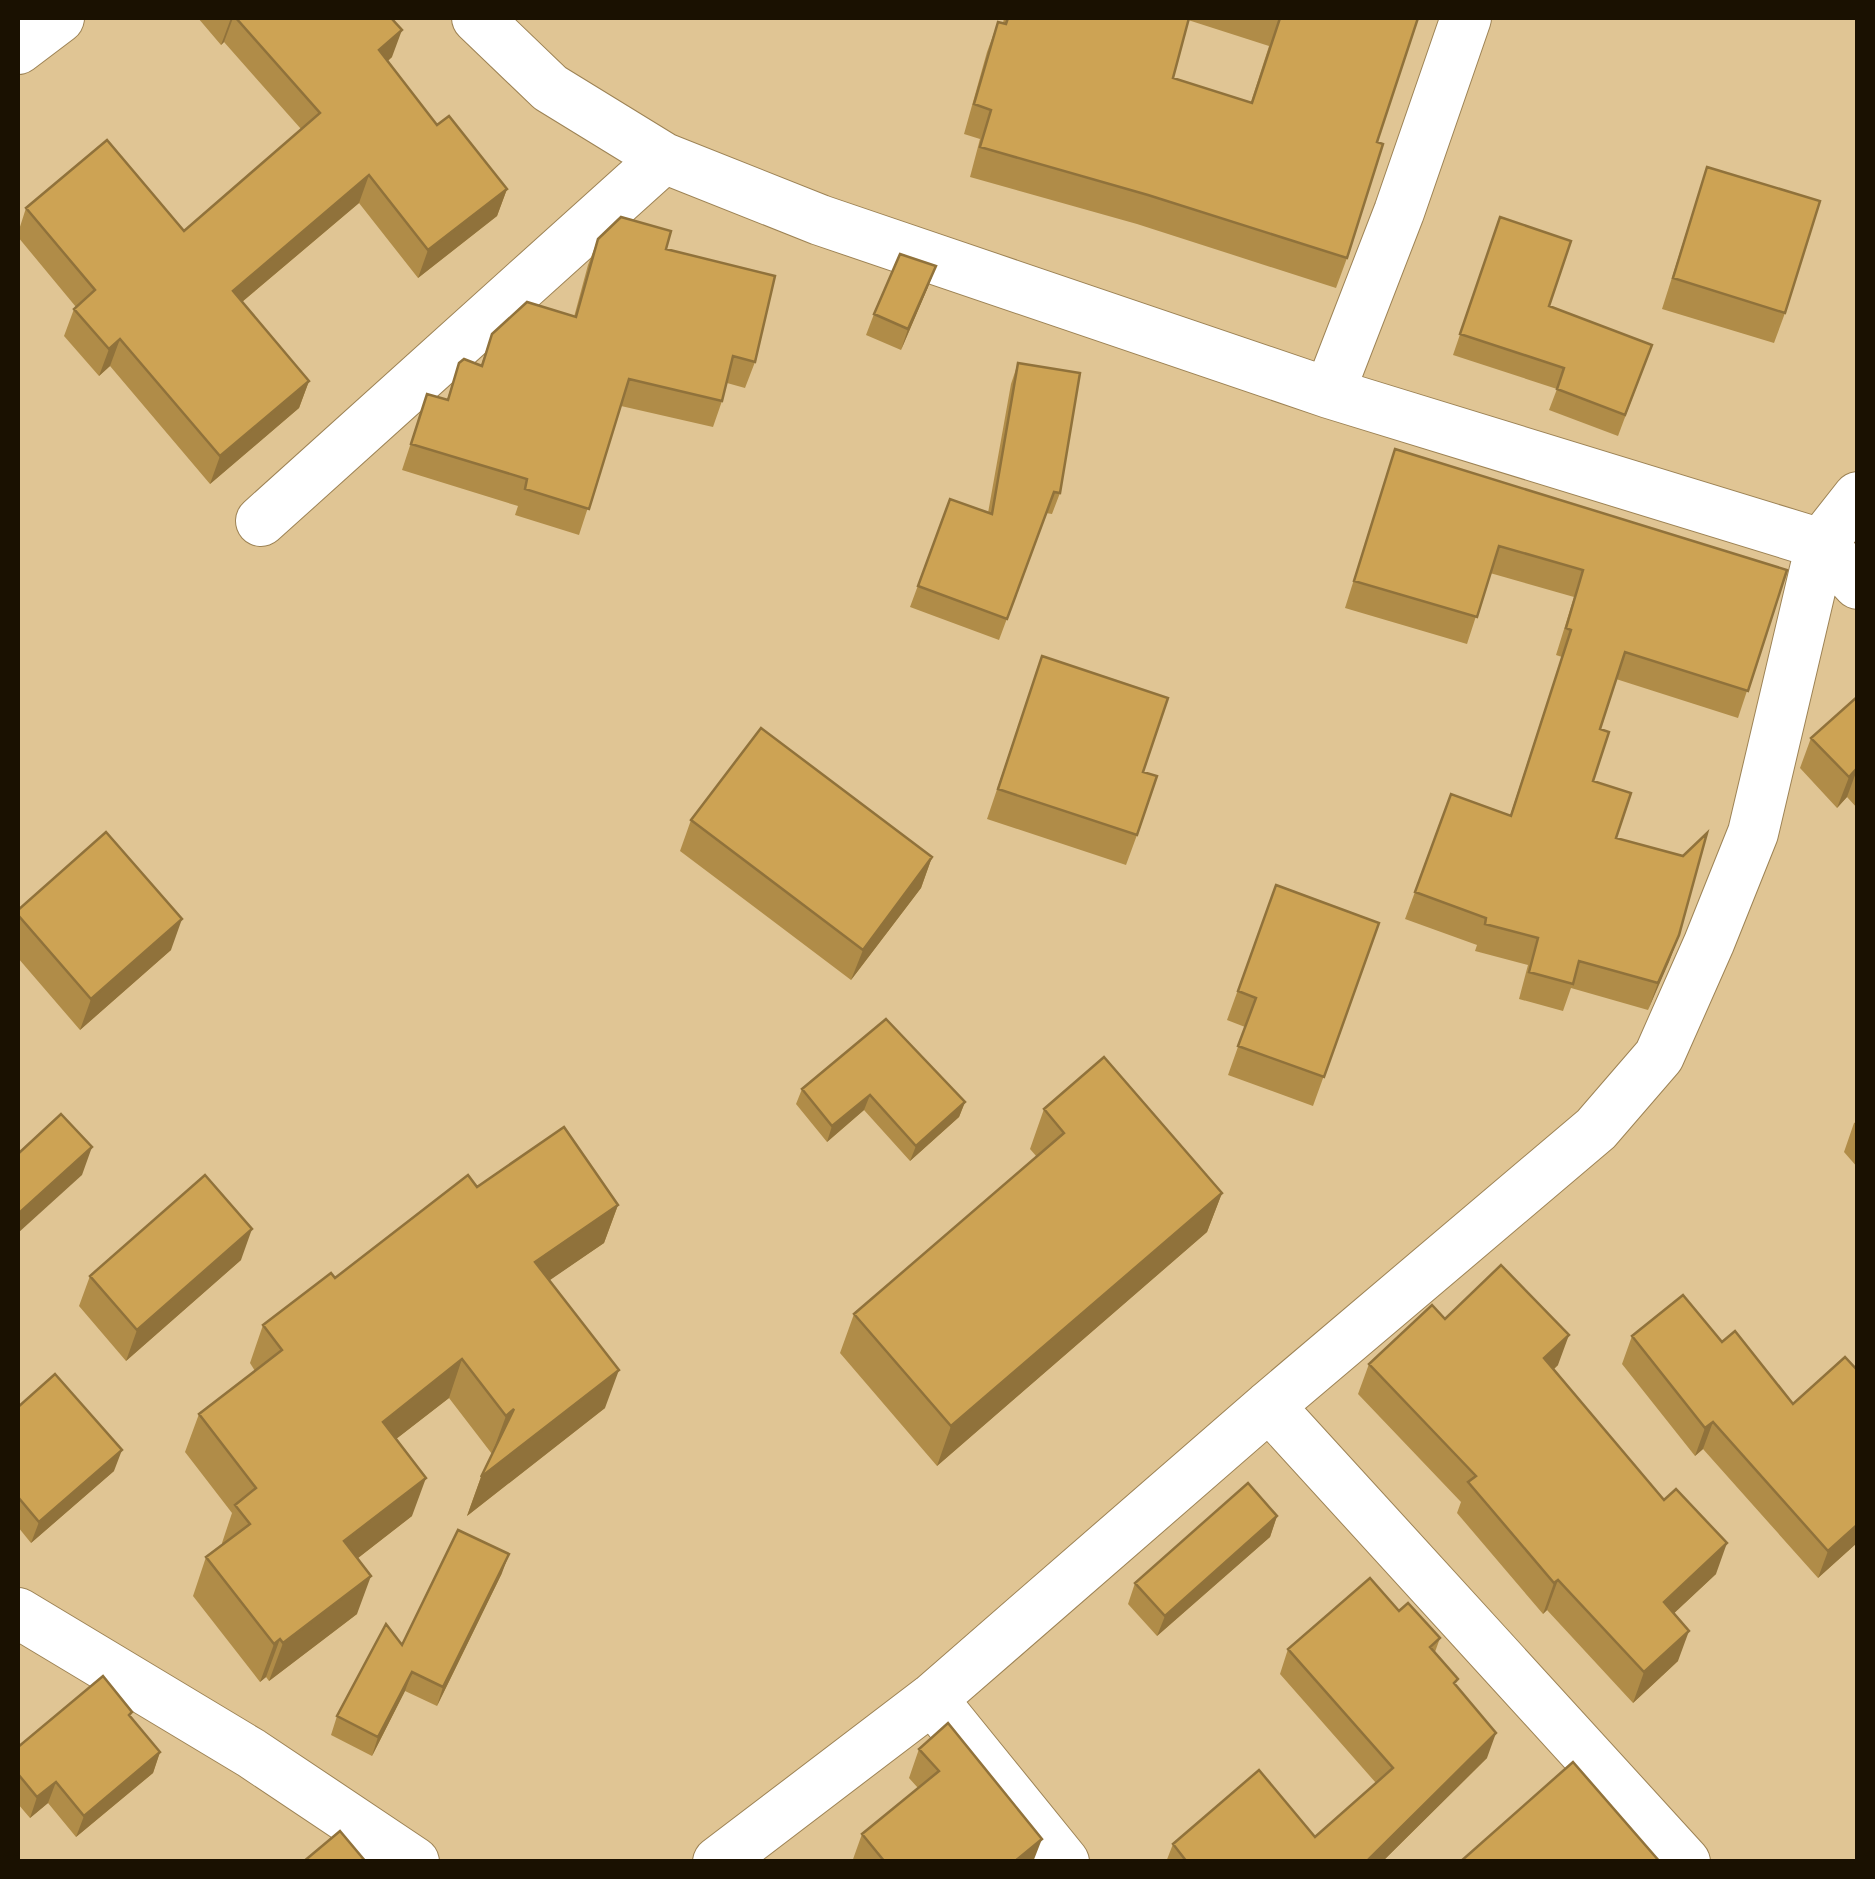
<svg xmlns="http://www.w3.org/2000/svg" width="1875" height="1879" font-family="'Work Sans',sans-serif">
  <rect width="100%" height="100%" fill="#e0c594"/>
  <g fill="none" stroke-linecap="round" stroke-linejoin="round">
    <defs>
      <path id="street" d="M477 18 550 88 664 158 820 220 1329 393 1821 544 1858 584
        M18 49 59 18
        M1329 393 1399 212 1466 18
        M261 521 664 158
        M1269 1406 1685 1862
        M18 1613 251 1753 414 1862
        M932 1699 1064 1862
        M718 1862 932 1699 1269 1406 1596 1129 1659 1056 1709 943 1753 833 1821 544 1858 497"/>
    </defs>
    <use href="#street" stroke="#9d8355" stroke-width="52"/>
    <use href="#street" stroke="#fff" stroke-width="50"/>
  </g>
  <path fill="#b08c48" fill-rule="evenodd" d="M198 18H391L392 57 388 61 437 125 507 189 497 216 418 278 359 203 242 302 309 381 299 408 210 484 110 366 99 376 64 336 74 309 76 307 18 237V233L26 208 184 231 301 129 224 42 221 45Z
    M1004 18H1418L1377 142 1347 258 1336 288 1137 224 970 177 980 139 964 134 987 52 998 22 1003 23ZM1188 20 1269 46 1251 102 1173 78Z
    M1707 167 1785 313 1774 343 1662 309Z
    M1500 217 1549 306 1652 345 1618 436 1549 410 1557 389 1453 355Z
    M598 239 666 249 755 362 745 388 727 383 722 401 713 427 621 406 579 535 515 515 518 506 402 470 427 394 447 400 459 363 481 365 492 334 574 317 588 265Z
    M928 287 901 350 866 335 874 314Z
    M1018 363 1060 493 1052 514 1046 513 999 640 910 607 950 499 988 513 1011 384Z
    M1395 449 1787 570 1738 718 1616 679 1600 729 1593 781 1616 838 1679 935 1648 1010 1571 988 1563 1011 1519 999 1528 965 1475 951 1477 945 1405 919 1451 794 1510 816 1562 657 1556 655 1574 597 1490 573 1467 644 1345 608Z
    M1042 656 1137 835 1126 865 987 819Z
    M1858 696V809L1847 797 1837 808 1800 768 1811 738Z
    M691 820 932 857 921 888 851 980 680 851Z
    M1276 885 1379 923 1313 1106 1228 1075 1245 1027 1227 1020Z
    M18 910 171 950 80 1030 18 958Z
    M802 1089 965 1102 959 1117 910 1161 864 1110 827 1142 796 1104Z
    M1044 1109 1222 1193 1207 1232 937 1466 840 1353 854 1314 1037 1157 1030 1149Z
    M1858 1121V1168L1844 1152 1854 1123Z
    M477 1187 618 1205 604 1243 549 1280 605 1408 467 1516 481 1477 492 1454 449 1398 396 1439 412 1516 358 1558 357 1614 269 1681 266 1677 260 1682 193 1596 206 1557 223 1545 222 1543 232 1513 185 1452 199 1414 255 1371 250 1363 263 1325Z
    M241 1260 126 1361 79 1306 90 1276Z
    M1445 1319 1558 1365 1554 1369 1716 1574 1674 1613 1678 1661 1633 1703 1547 1610 1543 1614 1457 1513 1461 1502 1358 1394 1369 1364Z
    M1632 1336 1722 1342 1793 1404 1858 1371V1542L1818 1578 1703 1449 1695 1456 1622 1364Z
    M18 1407 114 1471 31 1543 18 1527Z
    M1277 1516 1270 1537 1157 1636 1128 1604 1135 1583Z
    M502 1573 437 1706 405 1691 372 1756 331 1735 337 1716 402 1645Z
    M1399 1611 1440 1638 1435 1652 1456 1685 1487 1758 1382 1862H1166L1173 1844 1315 1837 1376 1783 1280 1674 1288 1649Z
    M132 1712 130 1717 160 1752 153 1773 76 1837 48 1803 30 1818 18 1804V1747Z
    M919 1749 1033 1862H852L862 1834 918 1788 909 1778Z"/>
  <path fill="#90723b" d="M231 18H233L224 42 221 45Z
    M402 30 392 57 369 77 379 50Z
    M369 175 359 203 223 318 233 291Z
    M507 189 497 216 418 278 428 250Z
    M936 266 928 287 901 350 908 329Z
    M120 339 110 366 99 376 109 349Z
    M309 381 299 408 210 484 220 456Z
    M1858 767 1847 797 1837 808 1849 777Z
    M932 857 921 888 851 980 863 950Z
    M182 919 171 950 80 1030 91 999Z
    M1679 935 1669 962 1648 1010 1658 983Z
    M870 1095 864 1110 827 1142 832 1126Z
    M965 1102 959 1117 910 1161 916 1146Z
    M92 1147 82 1175 18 1233V1214Z
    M1222 1193 1207 1232 937 1466 951 1426Z
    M618 1205 604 1243 521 1300 535 1262Z
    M252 1229 241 1260 126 1361 137 1330Z
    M1569 1335 1558 1365 1533 1389 1544 1358Z
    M462 1359 449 1398 369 1460 383 1422Z
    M619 1370 605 1408 467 1516 481 1477Z
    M514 1409 492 1454 506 1416Z
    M1713 1422 1703 1449 1695 1456 1705 1428Z
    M122 1450 114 1471 31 1543 39 1522Z
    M426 1478 412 1516 331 1579 344 1541Z
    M1277 1516 1270 1537 1157 1636 1165 1616Z
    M1858 1524V1542L1818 1578 1828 1551Z
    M1727 1543 1716 1574 1653 1633 1664 1602Z
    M509 1554 502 1573 437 1706 443 1687Z
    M371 1576 357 1614 269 1681 283 1643Z
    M1558 1580 1547 1610 1543 1614 1554 1583Z
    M1689 1631 1678 1661 1633 1703 1644 1672Z
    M280 1639 266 1677 260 1682 274 1644Z
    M412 1672 405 1691 372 1756 378 1737Z
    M1496 1733 1487 1758 1382 1862H1366Z
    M160 1752 153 1773 76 1837 84 1816Z
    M56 1782 48 1803 30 1818 37 1797Z
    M1042 1839 1033 1862H1014Z"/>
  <path fill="#cda354" stroke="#90723b" stroke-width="2.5" d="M236 18H391L402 30 379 50 437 125 449 116 507 189 428 250 369 175 233 291 309 381 220 456 120 339 109 349 74 309 95 290 26 208 107 140 184 231 320 113Z
    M1008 18H1189L1173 78 1252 103 1280 18H1418L1377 142 1383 144 1347 258 1148 195 980 147 991 110 974 104 998 22 1006 24Z
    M1707 167 1820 201 1785 313 1673 278Z
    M621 217 671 231 666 249 775 276 755 362 733 356 722 401 629 379 589 509 525 489 527 479 411 444 427 394 448 400 459 363 464 359 482 366 492 334 527 302 576 317 598 239Z
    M1500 217 1571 241 1549 306 1652 345 1625 415 1557 389 1564 368 1460 334Z
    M900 254 936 266 908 329 874 314Z
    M1018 363 1080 373 1060 493 1054 492 1007 619 918 586 950 499 992 514Z
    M1395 449 1787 570 1748 691 1625 652 1600 729 1609 732 1593 781 1631 793 1616 838 1683 856 1707 833 1679 935 1658 983 1579 961 1573 984 1529 972 1538 938 1485 924 1486 918 1415 892 1451 794 1511 816 1571 630 1566 628 1583 570 1499 546 1477 617 1354 581Z
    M1042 656 1168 698 1143 772 1157 776 1137 835 998 789Z
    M1858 696V767L1849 777 1811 738Z
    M761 728 932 857 863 950 691 820Z
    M106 832 182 919 91 999 18 915V910Z
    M1276 885 1379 923 1324 1077 1238 1046 1256 998 1238 991Z
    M886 1019 965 1102 916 1146 870 1095 832 1126 802 1089Z
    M1104 1057 1222 1193 951 1426 854 1314 1064 1133 1044 1109Z
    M61 1114 92 1147 18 1214V1152L19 1153Z
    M564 1127 618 1205 535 1262 619 1370 481 1477 514 1409 506 1416 462 1359 383 1422 426 1478 344 1541 371 1576 283 1643 280 1639 274 1644 206 1557 250 1524 235 1505 256 1488 199 1414 282 1350 263 1325 331 1273 335 1278 468 1175 477 1187Z
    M205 1175 252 1229 137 1330 90 1276Z
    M1501 1265 1569 1335 1544 1358 1664 1500 1676 1489 1727 1543 1664 1602 1689 1631 1644 1672 1558 1580 1554 1583 1468 1482 1476 1476 1369 1364 1432 1305 1445 1319Z
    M1683 1295 1722 1342 1735 1331 1793 1404 1845 1357 1858 1371V1524L1828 1551 1713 1422 1705 1428 1632 1336Z
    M55 1374 122 1450 39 1522 18 1497V1407Z
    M1248 1483 1277 1516 1165 1616 1135 1583Z
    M458 1530 509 1554 443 1687 412 1672 378 1737 337 1716 386 1624 402 1645Z
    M1370 1578 1399 1611 1408 1603 1440 1638 1430 1647 1458 1679 1454 1683 1496 1733 1366 1862H1187L1173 1844 1259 1770 1315 1837 1393 1768 1288 1649Z
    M103 1676 132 1712 129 1715 160 1752 84 1816 56 1782 37 1797 18 1774V1747Z
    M948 1723 1042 1839 1014 1862H885L862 1834 939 1771 919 1749Z
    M1573 1762 1660 1862H1460Z
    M340 1831 366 1862H303Z"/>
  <rect width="1875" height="1879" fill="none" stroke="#1a1101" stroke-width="40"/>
</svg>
